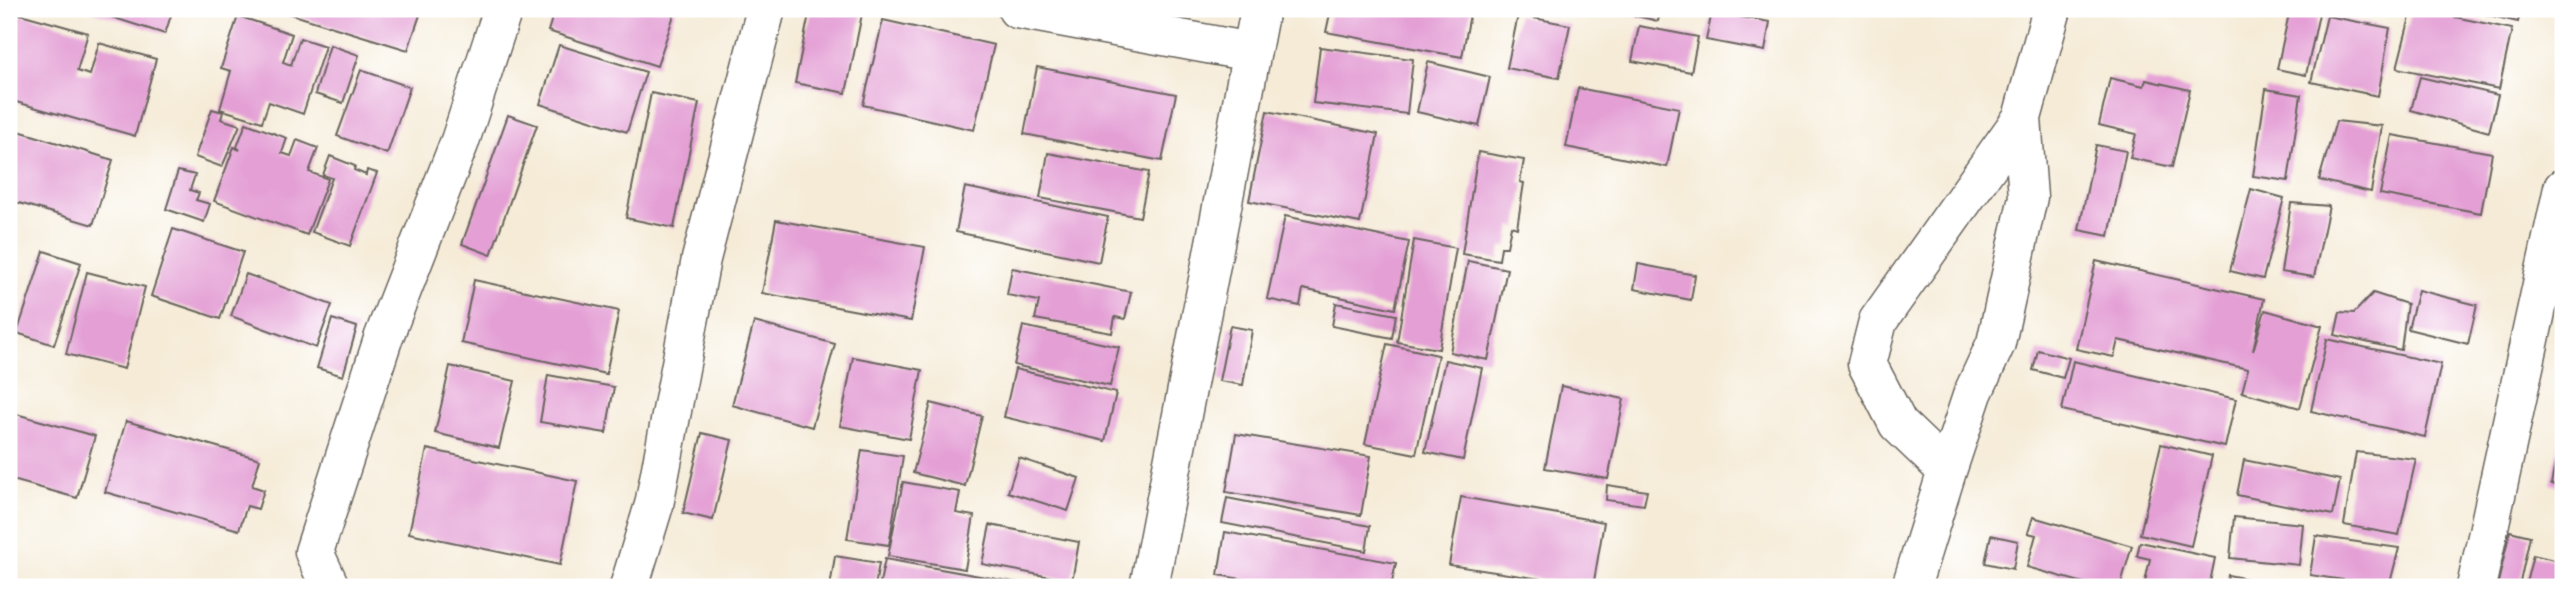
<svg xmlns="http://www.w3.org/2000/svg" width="2572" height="596" font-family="Mynerve,sans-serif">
  <rect width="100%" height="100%" fill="#fff"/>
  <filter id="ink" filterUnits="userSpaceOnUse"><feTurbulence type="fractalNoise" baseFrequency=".0143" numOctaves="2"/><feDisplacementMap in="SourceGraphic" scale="14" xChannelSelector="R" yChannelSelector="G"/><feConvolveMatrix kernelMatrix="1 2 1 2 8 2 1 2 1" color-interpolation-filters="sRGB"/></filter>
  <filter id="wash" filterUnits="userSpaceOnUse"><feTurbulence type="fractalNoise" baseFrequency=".00686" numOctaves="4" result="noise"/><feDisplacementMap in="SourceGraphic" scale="28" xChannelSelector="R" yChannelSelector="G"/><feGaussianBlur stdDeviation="1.57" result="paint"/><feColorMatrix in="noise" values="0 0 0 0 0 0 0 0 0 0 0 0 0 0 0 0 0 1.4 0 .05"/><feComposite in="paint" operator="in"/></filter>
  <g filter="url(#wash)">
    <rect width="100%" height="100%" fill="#f5ebd7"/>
    <g id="blocks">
      <path fill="#e4a0d5" d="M86 9H173L165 34Z
        M274 9 353 11 422 9 408 50Z
        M555 9H676L657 66 548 31Z
        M810 9H837L862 14 846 93 795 83Z
        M1331 9H1471L1462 57 1326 32Z
        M1606 9H1661L1658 21Z
        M2290 9H2320L2306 75 2277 69Z
        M2417 9 2512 29 2499 89 2397 68 2411 13Z
        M2463 9H2521L2518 22Z
        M1712 12 1770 22 1765 51 1706 40Z
        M17 13 88 33 77 71 90 75 99 43 156 59 135 136 9 100V43Z
        M1518 15 1570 25 1559 78 1507 68Z
        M238 16 292 34 283 62 291 65 300 38 325 46 303 114 269 102 262 122 220 109 231 71 221 68Z
        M2327 16 2390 28 2378 96 2311 82Z
        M883 20 994 45 974 130 863 105Z
        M1639 26 1698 37 1691 72 1632 61Z
        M330 45 359 55 343 103 315 94Z
        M559 45 646 72 627 132 540 104Z
        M1320 47 1413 59 1407 114 1313 103Z
        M1428 62 1490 77 1479 126 1417 112Z
        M1037 67 1176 94 1162 161 1024 134Z
        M361 70 410 87 387 154 337 136Z
        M2420 77 2498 95 2489 132 2411 110Z
        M2110 78 2144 86 2146 80 2190 90 2172 167 2130 158 2136 134 2099 125Z
        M1578 88 1679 108 1667 167 1566 147Z
        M2266 89 2301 95 2288 181 2253 176Z
        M651 93 699 103 674 228 626 218Z
        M212 109 223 112 221 119 240 125 222 167 195 157Z
        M1267 111 1378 134 1360 223 1249 201Z
        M508 115 537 125 491 255 462 244Z
        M2336 121 2382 126 2371 192 2319 180Z
        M246 123 287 138 282 153 291 156 297 140 318 148 309 172 328 179 307 235 214 201 234 147 240 150 237 147Z
        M9 128 113 160 93 225 9 200Z
        M2392 135 2492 153 2481 213 2380 194Z
        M2096 145 2126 151 2109 236 2079 230Z
        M1478 152 1524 160 1520 182 1524 183 1517 228 1511 226 1507 247H1501L1499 260 1462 254Z
        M1048 153 1149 172 1140 217 1040 198Z
        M330 156 355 166 354 170 366 175 367 170 377 173 350 246 312 232 332 178 323 175Z
        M178 171 195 175 190 190 199 193 196 200 210 204 204 222 166 209Z
        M965 187 1108 217 1099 262 956 232Z
        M2251 189 2284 198 2263 279 2230 271Z
        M2291 203 2329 206 2314 277 2281 272Z
        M1285 216 1409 242 1395 309 1303 289 1300 306 1267 299Z
        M776 220 925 247 911 321 762 293Z
        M173 229 243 252 220 319 151 296Z
        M1414 240 1456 248 1439 349 1397 342Z
        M44 251 81 263 54 345 17 333Z
        M1468 261 1507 269 1488 360 1450 352Z
        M2096 261 2264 299 2253 351 2265 310 2322 326 2300 408 2242 392 2248 369 2118 340 2114 357 2076 349Z
        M1638 264 1695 275 1691 300 1634 289Z
        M1012 268 1131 292 1125 319 1115 317 1112 333 1035 319 1039 301 1007 295Z
        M87 272 145 287 124 369 66 354Z
        M246 274 332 305 316 348 231 316Z
        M474 280 619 311 606 374 461 343Z
        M2418 290 2477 305 2468 344 2408 329Z
        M2373 293 2407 304 2401 350 2335 335 2340 312 2354 313Z
        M1336 303 1396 315 1392 338 1332 326Z
        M332 319 357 327 343 376 317 368Z
        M754 322 835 344 812 427 732 405Z
        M1023 326 1119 347 1110 386 1014 365Z
        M1230 326 1252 330 1243 385 1219 381Z
        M2327 339 2441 364 2425 437 2311 411Z
        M1387 344 1438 355 1416 454 1365 444Z
        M2038 350 2069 358 2063 378 2033 370Z
        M853 357 922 370 909 439 840 426Z
        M1445 360 1482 368 1463 460 1425 452Z
        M2073 361 2236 399 2225 447 2062 410Z
        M450 366 515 381 499 448 435 433Z
        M1015 369 1116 393 1105 441 1004 417Z
        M548 375 614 387 606 433 540 422Z
        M1561 386 1624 399 1608 479 1545 468Z
        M931 403 982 416 965 486 913 473Z
        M9 412 95 436 77 498 9 479Z
        M126 421 260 459 252 486 264 490 258 509 247 506 239 530 105 492Z
        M2562 428H2563V487L2551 484Z
        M702 433 732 440 713 520 683 513Z
        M1236 434 1371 456 1361 515 1226 492Z
        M2161 444 2212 456 2191 546 2140 534Z
        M427 449 577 481 560 565 409 533Z
        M862 450 903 456 889 545 847 539Z
        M2356 452 2416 459 2399 535 2344 525Z
        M1019 458 1079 478 1068 511 1008 492Z
        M2244 460 2340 480 2333 515 2237 495Z
        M903 482 960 492 956 513 974 516 965 569 888 556Z
        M1607 485 1647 491 1644 505 1606 500Z
        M1461 497 1604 522 1593 587 1449 565Z
        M1227 498 1370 526 1366 551 1222 523Z
        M2033 517 2132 546 2120 587H2098L2027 567 2036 535 2028 533Z
        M2234 517 2303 524 2299 565 2230 558Z
        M990 525 1079 542 1072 581 982 564Z
        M2510 531 2530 536 2519 587H2497Z
        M1225 532 1396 563 1391 587H1287L1218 575Z
        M1991 535 2018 541 2013 569 1985 563Z
        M2316 536 2399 548 2389 587 2310 575Z
        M2140 542 2215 558 2209 587H2144L2150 559 2137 556Z
        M2533 555 2563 562V587H2525Z
        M835 556 879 563 875 587H830Z
        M885 559 1035 586V587H879Z
        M2228 575 2283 586V587H2226Z
        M1205 581 1230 586V587H1203Z"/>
    </g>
  </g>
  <g filter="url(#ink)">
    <use href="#blocks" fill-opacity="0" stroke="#68645d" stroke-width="2"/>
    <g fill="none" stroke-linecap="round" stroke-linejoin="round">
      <defs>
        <path id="minor" d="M1017 9 1251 52
          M1947 471 1973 393 1996 343 2028 197 2022 118
          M330 587 314 552 383 339 460 141 503 9
          M629 587 654 505 701 259 766 9
          M1149 587 1260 9
          M1911 587 1947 471 1898 424 1867 364 1878 321 2022 118 2052 9
          M2476 587 2563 188"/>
      </defs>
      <use href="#minor" stroke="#68645d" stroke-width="41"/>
      <use href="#minor" stroke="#fff" stroke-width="38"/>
    </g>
  </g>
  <rect width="2572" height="596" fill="none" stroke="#fff" stroke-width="35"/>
</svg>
